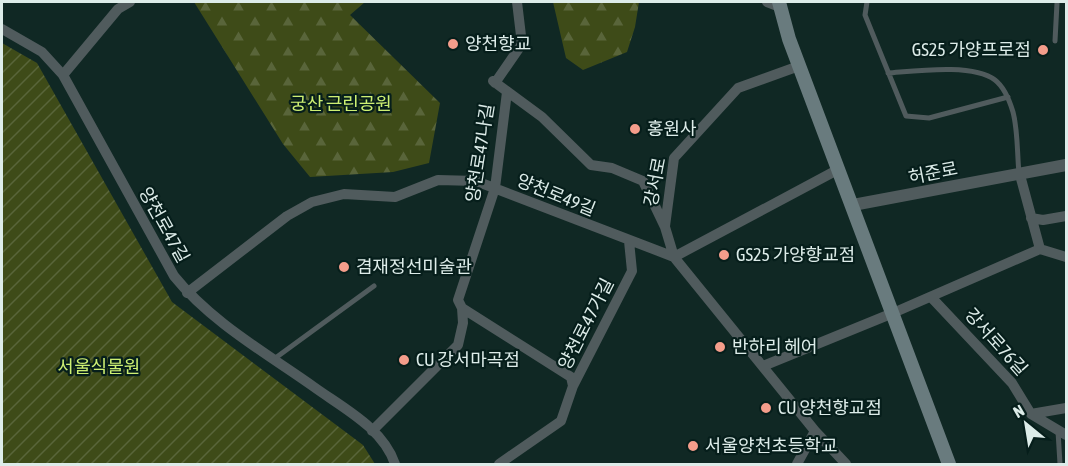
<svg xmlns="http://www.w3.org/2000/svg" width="1068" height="466" font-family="'Asap Condensed','Noto Sans KR',sans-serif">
  <defs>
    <pattern id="forest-firs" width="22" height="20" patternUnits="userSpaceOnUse" patternTransform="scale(1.5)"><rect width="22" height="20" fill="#3e4b18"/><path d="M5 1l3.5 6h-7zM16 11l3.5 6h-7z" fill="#59653a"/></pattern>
    <pattern id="garden-furrows" width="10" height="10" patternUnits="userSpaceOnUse" patternTransform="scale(1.5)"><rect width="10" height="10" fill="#3e4b18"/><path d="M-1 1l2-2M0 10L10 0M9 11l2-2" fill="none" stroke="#59653a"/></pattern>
  </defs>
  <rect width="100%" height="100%" fill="#102824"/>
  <path fill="url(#forest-firs)" d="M194 2H365L350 15 440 103 429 163 393 172 310 177 283 144Z
    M553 2H639L635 27 627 52 583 70 566 58Z"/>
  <path fill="url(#garden-furrows)" d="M2 43 37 63 172 302 363 445 375 464H2Z"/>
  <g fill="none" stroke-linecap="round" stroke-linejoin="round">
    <path stroke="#505b5d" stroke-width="5" d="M867 2 865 15 906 116 929 118 1008 97
      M1055 41 1057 3
      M888 73C915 71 973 63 995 80 1004 87 1010 102 1013 112 1018 131 1017 153 1019 173
      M274 359 374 286
      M1058 431 1060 464"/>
    <path stroke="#505b5d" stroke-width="10" d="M767 2 780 7
      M2 29 42 52 63 75 174 276C211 322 266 353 314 387 343 408 383 428 395 464
      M63 75 118 9 130 2
      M493 81 542 117 591 165 612 168 643 181 665 227 674 257 839 169
      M495 83 522 44 517 2
      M1020 175 1040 249 1066 257
      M1031 218 1043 220 1066 216
      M665 226 674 158 738 88 799 66
      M187 293 287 216 312 202 344 194 395 197 438 180 476 181 674 257 815 431 846 464
      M931 297 1012 383 1031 414 1066 435
      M462 308 571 377 573 386
      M763 366 893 313 1040 249
      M1031 414 1066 408
      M372 431 458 345 463 323 462 308 458 300 495 188 507 92
      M499 464 561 421 573 386 632 271 629 241
      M797 464 815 431"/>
    <path stroke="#505b5d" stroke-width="12" d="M853 205 1066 165"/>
    <path stroke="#697b7e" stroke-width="14" d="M779 2 789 39 949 464"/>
  </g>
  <g fill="#f49d8b" stroke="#061e1b" stroke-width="2">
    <circle cx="453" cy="44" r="6"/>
    <circle cx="1043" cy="50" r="6"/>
    <circle cx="635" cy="129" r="6"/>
    <circle cx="724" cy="255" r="6"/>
    <circle cx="344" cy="267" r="6"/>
    <circle cx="720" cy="347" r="6"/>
    <circle cx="404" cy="360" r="6"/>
    <circle cx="766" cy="408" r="6"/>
    <circle cx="693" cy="446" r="6"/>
  </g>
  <g text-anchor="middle" stroke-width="4.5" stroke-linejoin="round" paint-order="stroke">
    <g font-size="18" fill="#ddece9" stroke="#061e1b" text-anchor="start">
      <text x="465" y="50">양천향교</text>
      <text x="1031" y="56" text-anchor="end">GS25 가양프로점</text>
      <text x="647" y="135">홍원사</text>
      <text x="736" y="261">GS25 가양향교점</text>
      <text x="356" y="273">겸재정선미술관</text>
      <text x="732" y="353">반하리 헤어</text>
      <text x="416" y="366">CU 강서마곡점</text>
      <text x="778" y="414">CU 양천향교점</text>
      <text x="705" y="452">서울양천초등학교</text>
    </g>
    <g font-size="18" fill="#cef073" stroke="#061e1b">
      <text x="341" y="110">궁산 근린공원</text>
      <text x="99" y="373">서울식물원</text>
    </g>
    <g font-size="18" fill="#ddece9" stroke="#061e1b">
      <text transform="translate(480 153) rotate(-81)" y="6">양천로47나길</text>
      <text transform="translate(933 173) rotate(-11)" y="6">허준로</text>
      <text transform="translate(655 182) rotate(-79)" y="6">강서로</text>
      <text transform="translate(556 195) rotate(22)" y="6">양천로49길</text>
      <text transform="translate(164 225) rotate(61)" y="6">양천로47길</text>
      <text transform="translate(586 324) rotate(-63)" y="6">양천로47가길</text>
      <text transform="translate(996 342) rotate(48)" y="6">강서로76길</text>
    </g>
  </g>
  <rect width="1068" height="466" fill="none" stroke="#ddece9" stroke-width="6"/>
  <g transform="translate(1026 424) rotate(330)" stroke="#061e1b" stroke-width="4.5" paint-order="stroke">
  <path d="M0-4.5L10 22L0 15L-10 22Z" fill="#ddece9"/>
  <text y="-9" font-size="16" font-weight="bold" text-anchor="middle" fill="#ddece9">N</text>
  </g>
</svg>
